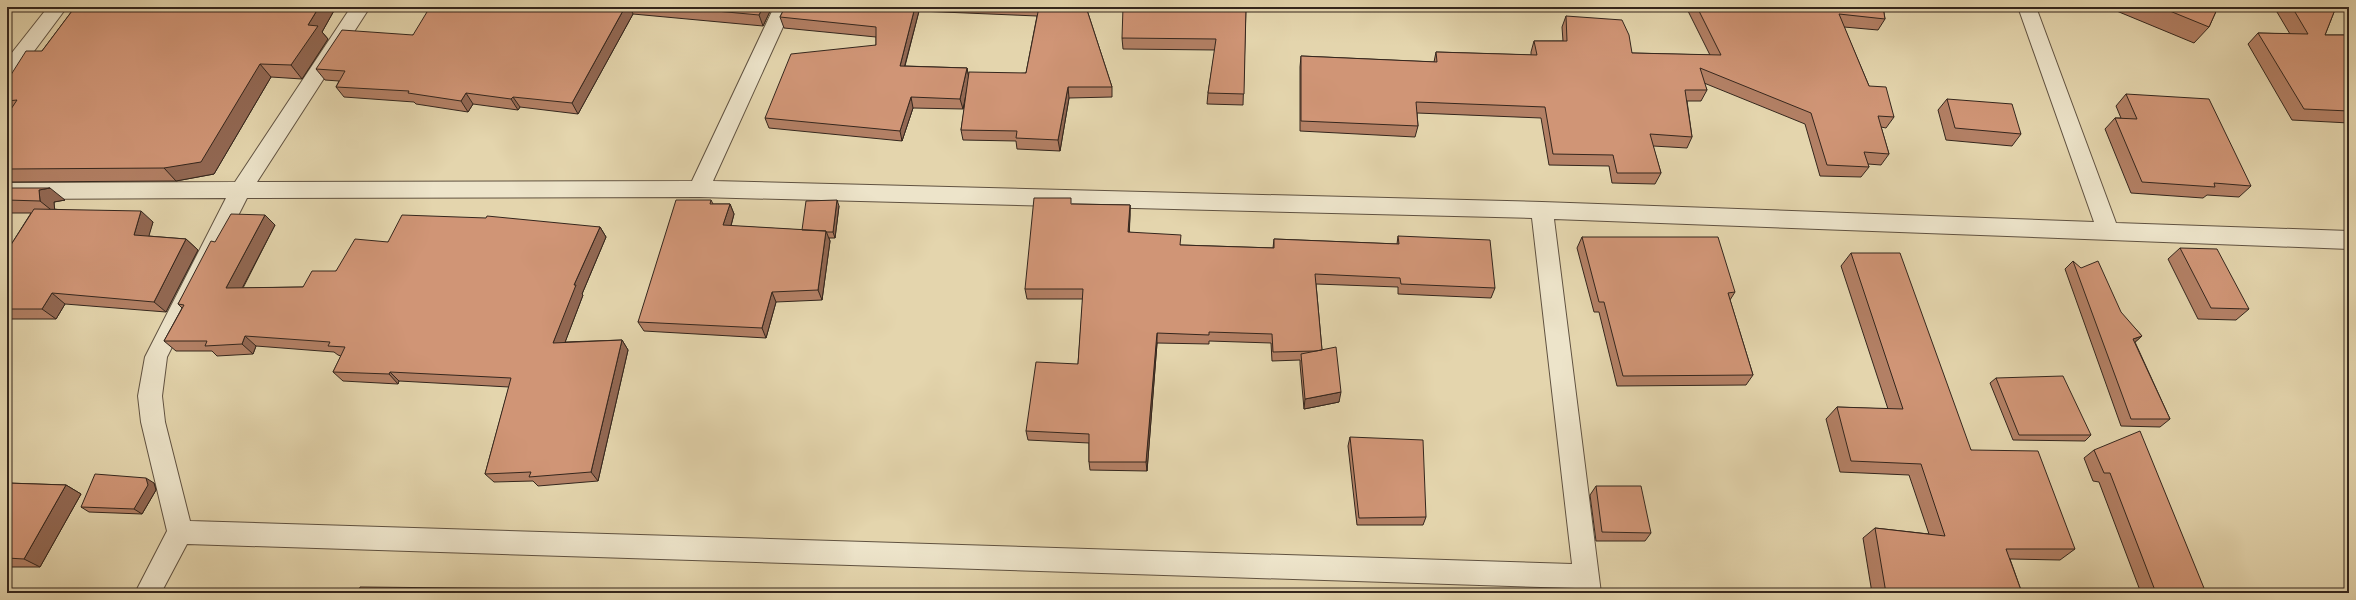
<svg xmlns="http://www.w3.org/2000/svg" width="2356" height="600" font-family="'Libre Caslon Text',serif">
  <rect width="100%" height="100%" fill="#e4d5ad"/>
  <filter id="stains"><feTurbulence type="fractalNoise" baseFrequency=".005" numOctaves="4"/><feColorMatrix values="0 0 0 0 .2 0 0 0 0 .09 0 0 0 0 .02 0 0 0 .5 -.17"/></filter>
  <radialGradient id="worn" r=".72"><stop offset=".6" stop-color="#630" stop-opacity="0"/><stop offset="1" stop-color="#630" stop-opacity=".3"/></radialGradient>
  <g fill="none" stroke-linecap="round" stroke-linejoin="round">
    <defs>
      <path id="minor" d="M48 7H67L14 78 7 80V59Z
        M351 7H370L257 182 692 181 774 7H792L713 181 1542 202 2094 222 2018 7H2036L2116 223 2349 231V249L1554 219 1601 593H1575V588L187 544 161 593H135L167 531 141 422 138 396 145 357 226 198 7 199V183L235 182ZM699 197 1532 218 1572 564 190 521 165 422 162 396 167 357 247 198Z"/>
    </defs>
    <use href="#minor" stroke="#605241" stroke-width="2"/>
    <use href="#minor" fill="#ede4ca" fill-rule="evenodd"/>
  </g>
  <path fill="#b38065" stroke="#34261d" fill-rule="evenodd" d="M75 7H336L322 32 328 39 302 79 271 77 214 174 176 181 7 182V115L8 114 7 113V81L42 51Z
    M480 7H772L763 26 633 14 578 114 520 107 518 110 473 104 468 112 416 104 414 102 344 97 336 87 339 81 325 80 316 69 413 35 479 9Z
    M785 7H1086L1112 87V97L1069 98 1060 151 1017 149 1016 141 963 140 961 130 968 85 963 109 913 108 902 141 769 128 765 118 876 45V37L784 28 780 17ZM919 11 1037 16 1026 73 969 78 967 68 905 66Z
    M1246 7 1243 105 1207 104 1208 93 1215 50 1123 49 1122 38Z
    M1686 7H1883L1885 19 1878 30 1844 27 1869 86 1894 117 1886 128 1881 127 1889 154 1881 165 1868 164 1869 167 1861 177 1820 176 1805 124 1704 83 1707 90 1701 101H1687L1692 137 1687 148 1653 146 1661 173 1655 184 1612 183 1609 166 1549 165 1541 118 1417 113 1418 126 1415 137 1300 131V67L1301 56 1434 62 1436 52 1531 55V52L1534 41H1563L1562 27 1566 16 1632 53 1710 55Z
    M2107 7H2218L2209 27 2194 43Z
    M2274 7H2336L2325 35H2349V123L2292 120 2248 44 2258 33 2290 34Z
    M2126 94 2251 186 2239 197 2207 195 2203 198 2131 193 2105 129 2115 118H2121L2116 106Z
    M1947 99 2021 134 2012 146 1946 140 1938 110Z
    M7 188 65 200 54 202V209L153 222 148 236 186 239 198 250 166 312 65 304 56 319H7V251L31 213H7Z
    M711 200 713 204H730L734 214 731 226 802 230 839 206 835 238H829L830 241 822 300 776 302 766 338 644 331 638 322Z
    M1072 204 1130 205V215L1129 232 1181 245 1273 248 1274 239 1397 244 1398 236 1495 288 1491 298 1398 294V287L1316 284 1322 350 1339 402 1304 409 1300 364V360L1272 361 1271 343 1209 341V344L1157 343 1147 471 1090 470 1089 462V443L1028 440 1026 431 1078 364 1083 299H1027L1025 289Z
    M275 225 243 288 303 287 336 271 388 242 600 227 606 237 582 294 583 295 565 342 622 340 628 350 598 481 538 486 533 481 494 482 485 474 509 387 399 381 398 384 343 381 333 372 341 356 338 355 334 352 256 346 253 354 217 356 212 351H176L164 341 182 308 178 304 215 242Z
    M1582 237 1735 292 1730 300 1753 375 1746 385 1617 386 1599 312H1594L1577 248Z
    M2180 248 2249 309 2236 320 2198 319 2168 259Z
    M1851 253 1971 450 2075 549 2060 560 2010 559 2022 593H1872L1863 538 1875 528 1929 534 1909 475 1840 472 1826 419 1837 407 1888 409 1841 266Z
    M2073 261 2142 336 2135 342 2170 419 2160 427 2121 426 2065 269Z
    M1996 378 2091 435 2085 441 2013 440 1990 383Z
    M1350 437 1426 517 1423 525H1357L1348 446Z
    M2094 450 2206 593H2141L2099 482 2093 481 2084 458Z
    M7 483 66 485 81 494 40 567H7Z
    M154 483 156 490 142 514 89 512 81 507Z
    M1596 486 1651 533 1645 541H1596L1590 495Z"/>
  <path fill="#926853" stroke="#34261d" d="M319 7H336L322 32 328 39 302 79 291 65 308 25Z
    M625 7H630L633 14 578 114 572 103Z
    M763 7H772L763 26 759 15Z
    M915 7H918L919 11 902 76 900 66Z
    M260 64 271 77 214 174 176 181 164 168Z
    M967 68 969 79 963 109 960 99Z
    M1068 87 1069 98 1060 151 1058 140Z
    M466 93 473 104 468 112 461 101Z
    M513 97 520 107 518 110 511 99Z
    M911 97 913 108 902 141 900 131Z
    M50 188 65 200 54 202 55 213 40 201 39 190Z
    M837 200 839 206 835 238 833 232Z
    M730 204 734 214 728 236 723 225Z
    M1130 205V215L1129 242 1128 232Z
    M141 211 153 222 146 246 134 235Z
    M265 215 275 225 237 298 226 288Z
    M600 227 606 237 582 294 583 295 561 353 553 343 574 285Z
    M826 231 830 241 822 300 818 290Z
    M186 239 198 250 166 312 154 302Z
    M772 292 776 302 766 338 762 328Z
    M52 293 65 304 56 319 42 309Z
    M1157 333V343L1147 471 1146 462Z
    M245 336 256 346 253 354 242 344Z
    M2142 336 2133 344V339Z
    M622 340 628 350 598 481 591 472Z
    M390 372 399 381 398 384 389 374Z
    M1341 392 1339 402 1304 409 1305 399Z
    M146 478 154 483 156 490 142 514 134 509Z
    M66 485 81 494 40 567 24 559Z"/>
  <path fill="#d09576" stroke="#34261d" d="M75 7H319L308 25 318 26 291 65 260 64 201 162 164 168 7 169V115L17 100 7 101V81L26 51H42Z
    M430 7H446L479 9 480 7H625L572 103 513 97 511 99 466 93 461 101 408 93 409 91 336 87 345 71 316 69 342 30 413 35Z
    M673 7H763L759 15Z
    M785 7H915L900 66 967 68 960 99 911 97 900 131 765 118 791 54 876 45V27L780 17Z
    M1039 7H1086L1112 87H1068L1058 140 1016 138 1017 131 961 130 969 72 1026 73Z
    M1123 7H1246L1244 94 1208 93 1216 39 1122 38Z
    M1697 7H1883L1885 19 1839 14 1869 86 1886 87 1894 117 1878 116 1889 154 1864 152 1869 167 1827 165 1811 113 1700 68 1707 90H1685L1692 137 1650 134 1661 173H1617L1613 155 1553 154 1545 107 1416 102 1418 126 1301 121V56L1437 62 1436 52 1537 55 1534 41H1567L1566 16 1622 20 1629 35 1632 53 1721 55Z
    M2160 7H2218L2209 27Z
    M2292 7H2336L2325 35H2349V111L2304 109 2258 33 2308 34Z
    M2126 94 2209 99 2251 186 2214 183 2215 187 2142 182 2115 118 2137 119Z
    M1947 99 2012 104 2021 134 1955 128Z
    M7 188H50L39 190 40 201 7 200Z
    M1034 198H1071V204L1130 205 1128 232 1181 235 1180 245 1274 248V239L1399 244 1398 236 1490 240 1495 288 1401 284 1400 278 1315 274 1322 350 1316 351 1273 352 1272 334 1209 332V335L1157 333 1146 462H1089V434L1026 431 1036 362 1078 364 1083 289H1025Z
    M676 200H711L710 204H730L723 225 826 231 818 290 772 292 762 328 638 322Z
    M837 200 833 232H826V231L802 230 806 201Z
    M34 209 141 211 134 235 186 239 154 302 52 293 42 309H7V251Z
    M231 214 265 215 226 288 303 287 312 271H336L355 239 388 242 402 215 486 218 487 216 600 227 574 285H576L553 343 622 340 591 472 529 477 531 472 485 474 511 378 390 372 389 374 333 372 345 347 328 346 330 342 245 336 242 344 205 346 207 341H164L184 305 178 304 211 241 215 242Z
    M1582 237H1718L1735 292 1728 293 1753 375 1623 376 1604 302H1599Z
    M2180 248 2217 249 2249 309 2211 308Z
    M1851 253H1900L1971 450 2038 451 2075 549H2006L2022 593H1886L1875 528 1945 536 1921 464 1851 461 1837 407 1903 409Z
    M2073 261 2081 268 2098 261 2121 312 2142 336 2133 339 2170 419H2131Z
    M1336 347 1341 392 1305 399 1301 354Z
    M2063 376 2091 435H2019L1996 378Z
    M2140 431 2206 593H2156L2110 473H2104L2094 450Z
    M1350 437 1423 440 1426 517 1359 518Z
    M95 474 146 478 148 485 134 509 81 507Z
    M7 483 66 485 24 559 7 558Z
    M1596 486H1641L1651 533 1602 532Z
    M360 587 667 590 666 593H358Z
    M1826 591 1855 593H1826Z"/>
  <rect width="2356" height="600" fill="none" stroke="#e4d5ad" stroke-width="24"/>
  <rect x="8" y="8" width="2340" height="584" fill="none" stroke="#34261d" stroke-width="2"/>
  <rect x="12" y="12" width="2332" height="576" fill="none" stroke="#34261d"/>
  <rect width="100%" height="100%" filter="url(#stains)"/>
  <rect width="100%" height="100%" fill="url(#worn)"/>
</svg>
